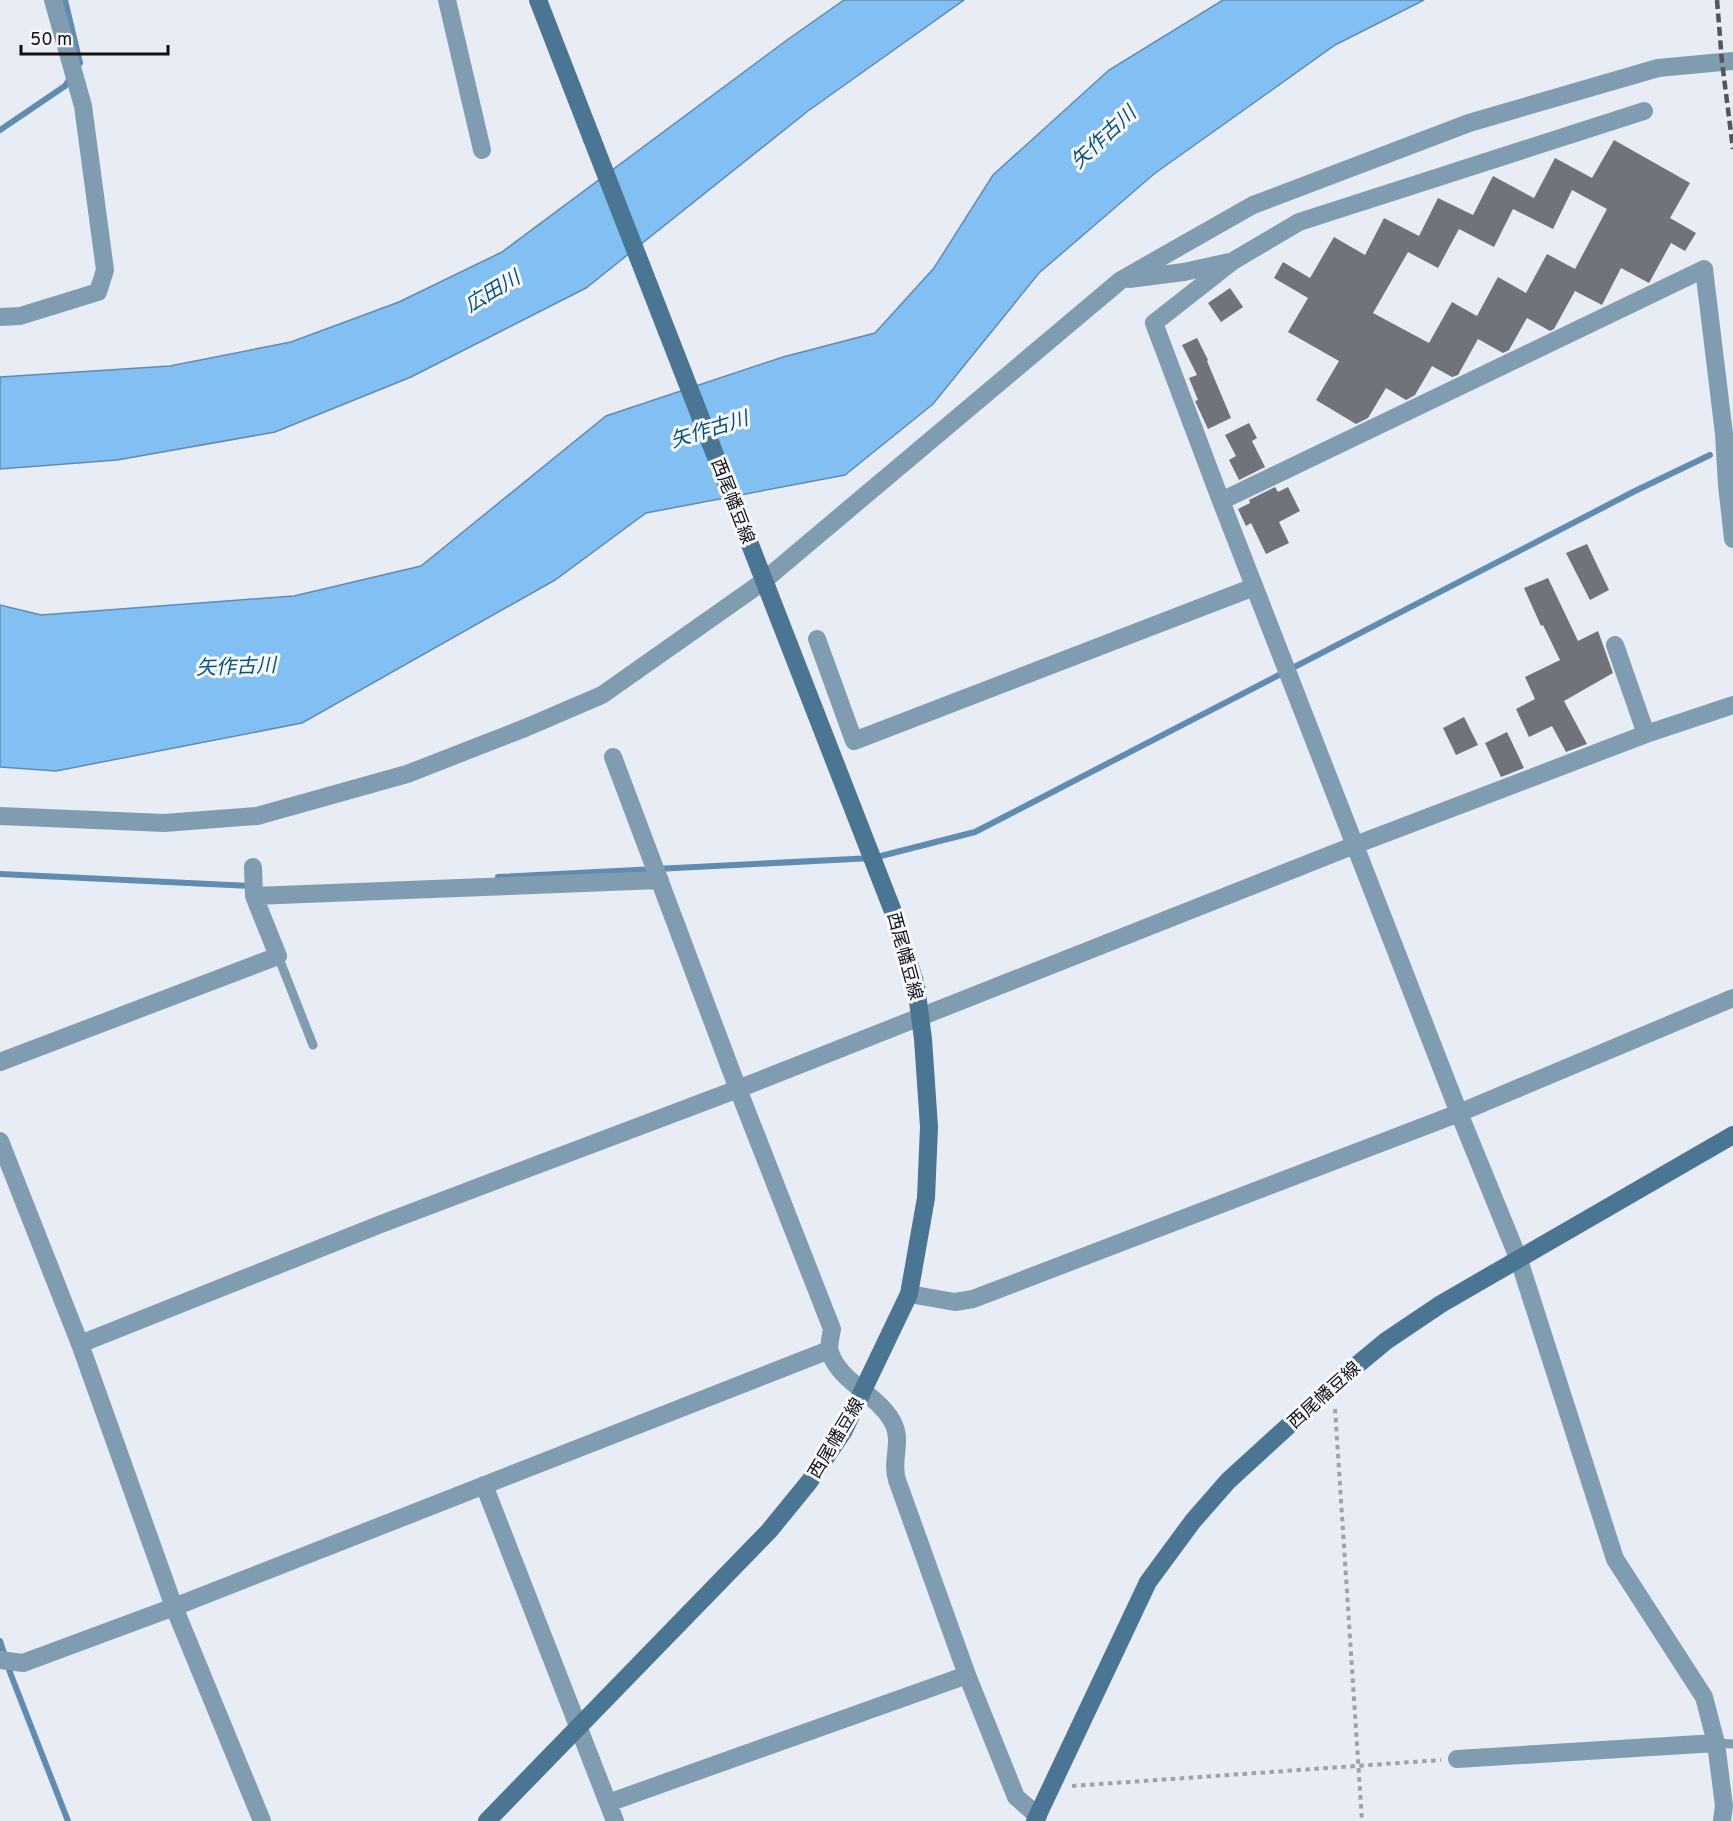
<svg xmlns="http://www.w3.org/2000/svg" width="1733" height="1821" font-family="Overpass,'Noto Sans JP',sans-serif">
  <rect width="100%" height="100%" fill="#e8ecf5"/>
  <path fill="#82c0f4" stroke="#608cb1" stroke-width="1.5" d="M844 0H964L808 111 586 288 411 377 275 432 117 460 0 469V377L170 366 291 342 399 302 502 252 787 40Z
    M1223 0H1424L1335 45 1154 174 1039 273 933 404 845 475 646 513 555 580 302 723 56 771 0 767V605L41 615 294 596 421 566 606 416 783 357 875 333 934 268 993 175 1109 70Z"/>
  <g fill="none" stroke-linecap="round" stroke-linejoin="round">
    <path stroke="#608cb1" stroke-width="6" d="M65 0 80 63
      M0 130 65 86 71 77
      M0 874 251 886
      M498 877 873 858 975 832 1635 491 1710 455
      M0 1641 11 1675 68 1821"/>
  </g>
  <path fill="#70737b" fill-rule="evenodd" d="M1614 140 1690 183 1670 218 1696 233 1685 251 1671 243 1649 283 1621 268 1602 305 1575 291 1554 329 1550 331 1527 318 1509 350 1503 353 1478 339 1458 375 1452 377 1432 366 1415 395 1406 400 1386 388 1368 418 1356 424 1316 400 1339 361 1288 332 1308 298 1274 278 1283 262 1310 278 1334 237 1365 255 1384 218 1419 236 1438 198 1473 215 1493 176 1534 198 1555 158 1592 178ZM1572 190 1607 209 1575 269 1547 254 1526 293 1498 277 1477 316 1452 302 1429 343 1373 313 1408 252 1438 268 1459 229 1494 247 1513 209 1553 229Z
    M1230 288 1243 307 1221 322 1208 303Z
    M1197 338 1208 360 1207 361 1231 418 1208 429 1195 401 1198 400 1189 378 1197 375 1182 345Z
    M1249 423 1257 438 1252 441 1265 467 1239 480 1229 460 1236 456 1225 435Z
    M1275 487 1278 492 1288 487 1300 511 1279 522 1289 543 1266 554 1251 523 1246 526 1238 509 1250 503 1249 500Z
    M1587 544 1609 590 1590 600 1566 553Z
    M1548 578 1578 641 1598 631 1613 673 1564 701 1587 744 1566 752 1552 726 1529 737 1516 709 1535 699 1525 677 1560 660 1543 625 1541 626 1524 588Z
    M1464 717 1478 745 1456 755 1443 728Z
    M1507 732 1524 768 1501 777 1485 743Z"/>
  <g fill="none" stroke-linecap="round" stroke-linejoin="round">
    <path stroke="#9fa2a9" stroke-width="4" stroke-dasharray="4.5 4.5" stroke-linecap="butt" d="M1335 1409 1362 1821
      M1072 1786 1441 1760"/>
    <path stroke="#809cb1" stroke-width="9" d="M278 956 313 1045
      M1716 1743 1733 1744"/>
    <path stroke="#809cb1" stroke-width="18" d="M447 0 482 150
      M1644 111 1299 222 1233 261 1154 323 1221 501 1459 1113 1519 1260 1615 1559 1704 1697 1716 1743 1724 1806 1722 1821
      M1129 279 1184 272 1229 262
      M0 317 20 316 98 292 105 270 83 106 53 0
      M1221 501 1704 269 1724 434 1727 485 1733 539
      M817 639 854 741 1254 587
      M1615 645 1646 734
      M613 757 738 1089 832 1329C831 1336 828 1345 830 1352 840 1384 881 1395 894 1425 902 1442 891 1462 897 1480L967 1675 1016 1797 1038 1816
      M0 816 164 823 257 816 407 774 525 728 602 695 761 583 1121 280 1253 205 1469 123 1658 68 1733 61
      M253 867 254 896
      M0 1062 278 956 254 896 660 880
      M0 1141 80 1344 174 1607 262 1821
      M909 1294 955 1302 973 1299 1459 1113 1733 998
      M80 1344 381 1224 738 1089 1355 845 1646 734 1733 705
      M484 1485 615 1821
      M0 1660 23 1663 174 1607 829 1350
      M1457 1759 1716 1743
      M608 1803 967 1675"/>
    <path stroke="#4a7593" stroke-width="18" d="M538 0 592 139
      M487 1821 769 1531 809 1482 843 1432 909 1294 926 1198 929 1127 923 1039 916 986 894 914 767 588
      M1035 1821 1148 1582 1193 1521 1228 1481 1333 1385 1386 1341 1441 1304 1733 1135"/>
    <path stroke="#54565b" stroke-width="4.5" stroke-dasharray="9 4.5" stroke-linecap="butt" d="M1717 0 1722 62 1733 149"/>
    <path stroke="#4a7593" stroke-width="18" d="M592 139 767 588"/>
  </g>
  <g text-anchor="middle" stroke-width="6" stroke-linejoin="round" paint-order="stroke">
    <g font-size="18" fill="#101114" stroke="#f7f9fe">
      <text transform="translate(733 501) rotate(69)" y="6">西尾幡豆線</text>
      <text transform="translate(905 956) rotate(75)" y="6">西尾幡豆線</text>
      <text transform="translate(1324 1395) rotate(-42)" y="6">西尾幡豆線</text>
      <text transform="translate(836 1438) rotate(-59)" y="6">西尾幡豆線</text>
    </g>
    <g font-size="20" font-style="italic" fill="#045181" stroke="#f7f9fe">
      <text transform="translate(1103 137) rotate(-43)" y="7">矢作古川</text>
      <text transform="translate(492 291) rotate(-31)" y="7">広田川</text>
      <text transform="translate(709 429) rotate(-17)" y="7">矢作古川</text>
      <text transform="translate(236 666) rotate(-2)" y="7">矢作古川</text>
    </g>
  </g>
  <path d="M21 45v9h147v-9" fill="none" stroke="#101114" stroke-width="3"/>
  <text x="30" y="45" font-size="18" fill="#101114" stroke="#f7f9fe" stroke-width="4.5" paint-order="stroke">50 m</text>
</svg>
